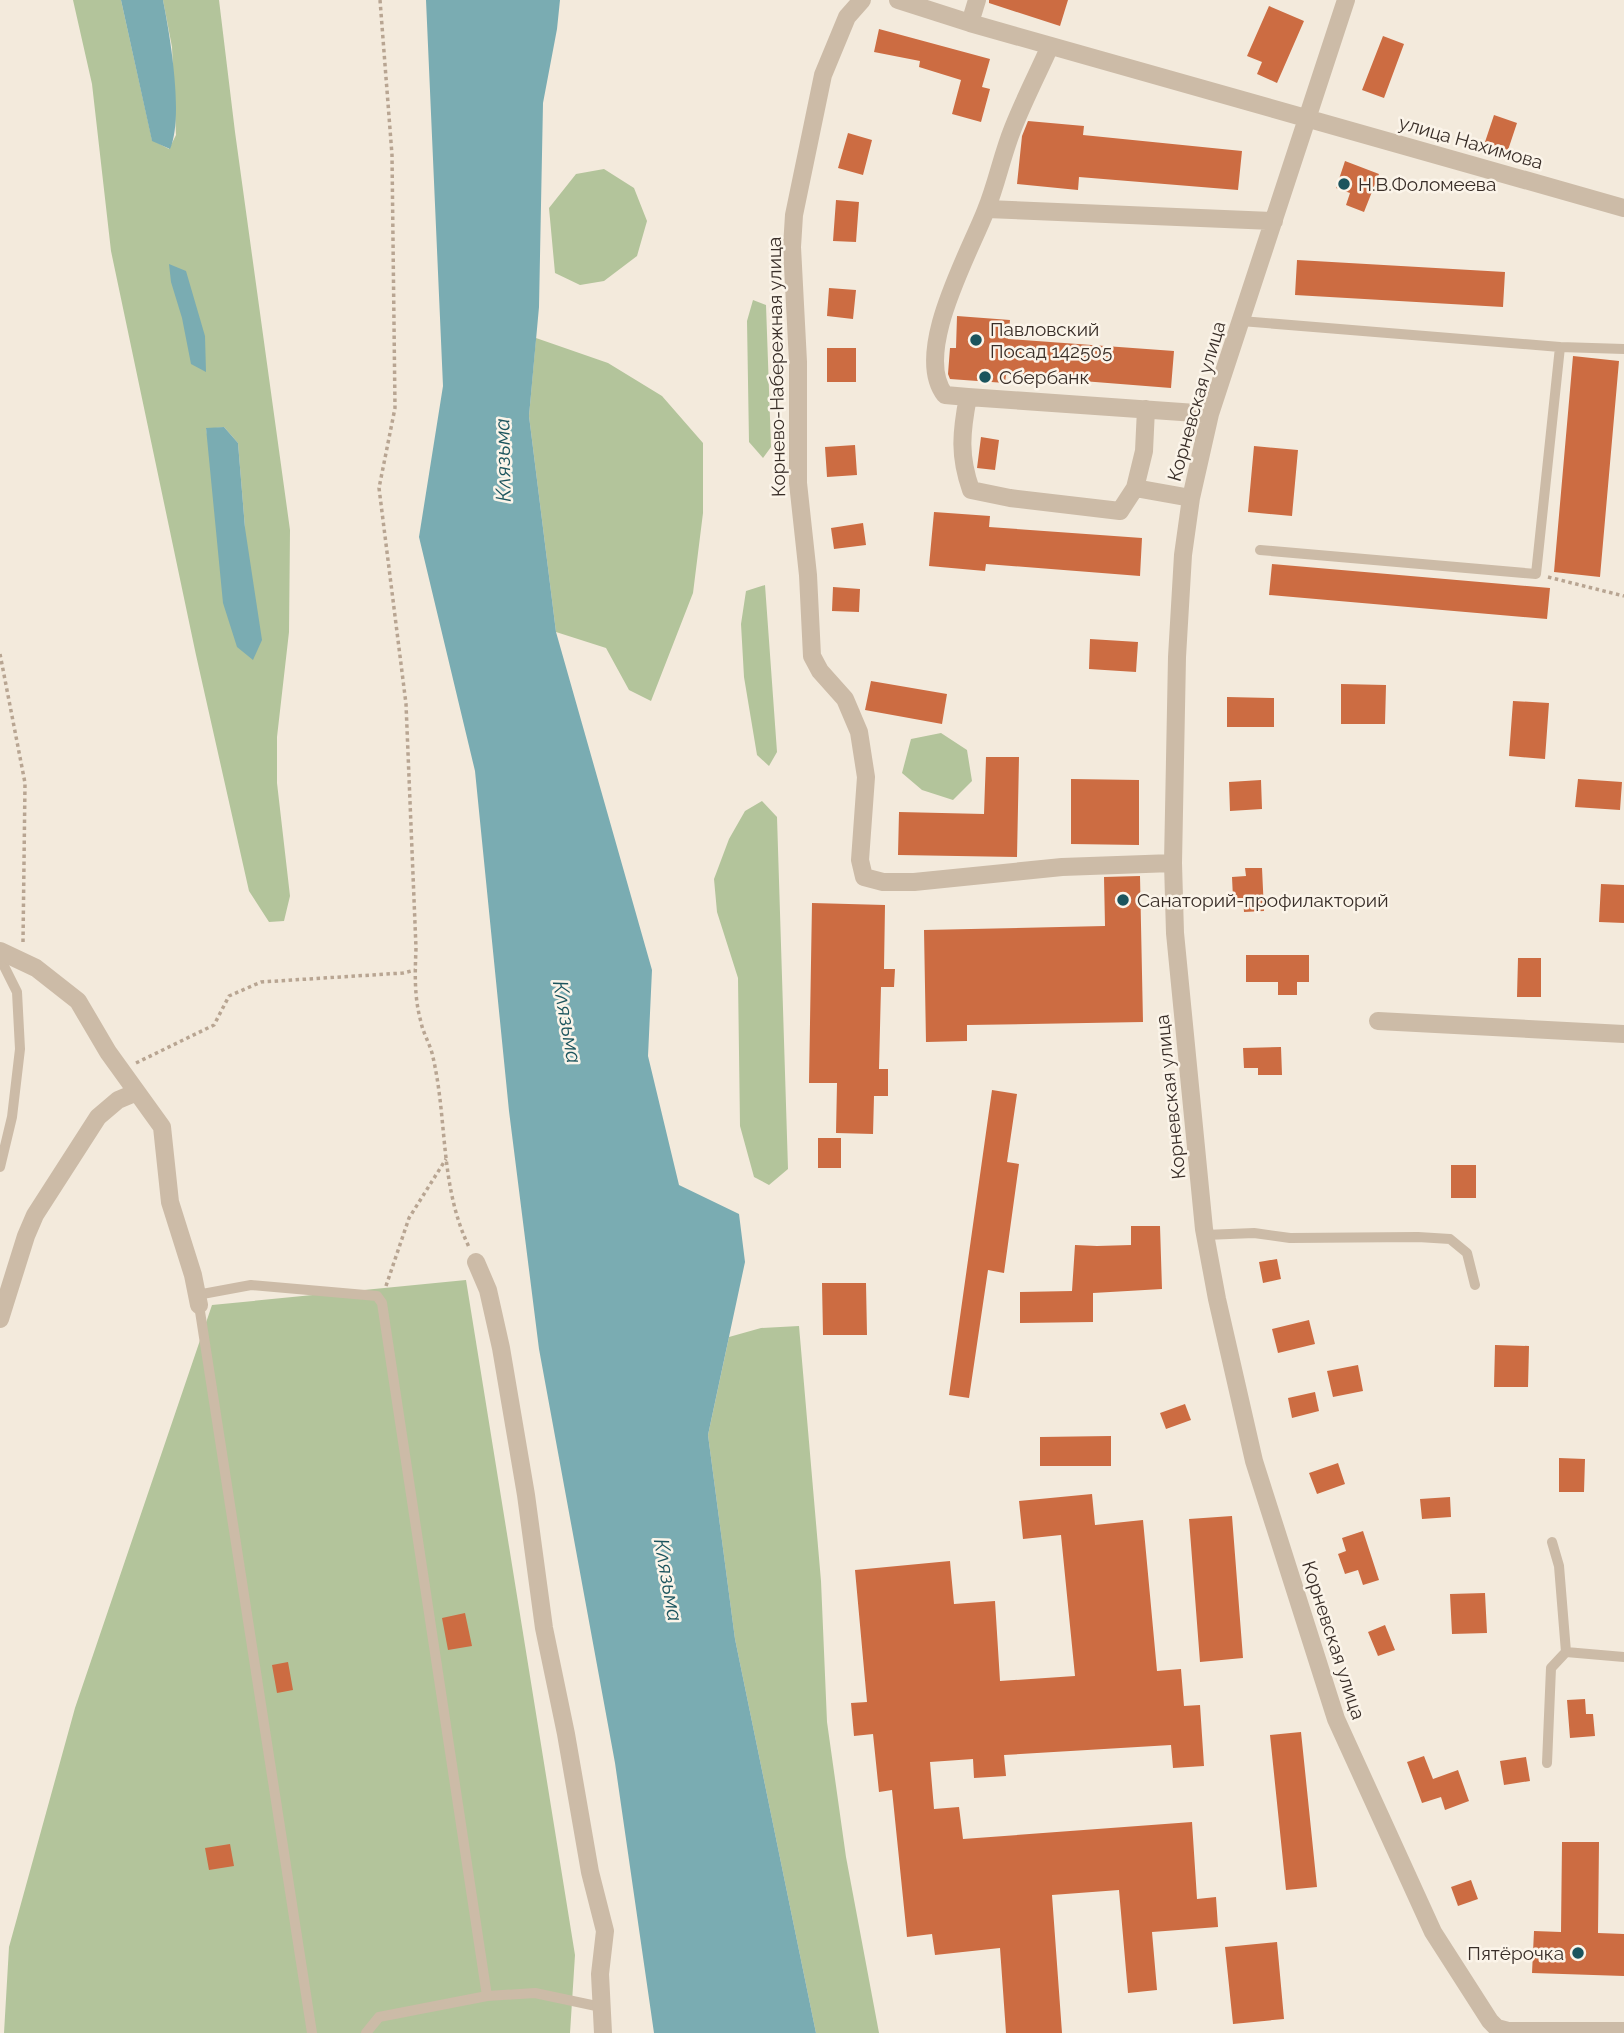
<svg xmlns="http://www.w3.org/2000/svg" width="1624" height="2033" font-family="Raleway,sans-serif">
  <rect width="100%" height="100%" fill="#f3eadc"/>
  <path fill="#b3c49b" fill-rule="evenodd" d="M73 0H121L152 140 169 149 176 135 172 47 163 0H219L235 132 290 530 289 632 277 737V783L290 896 284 921 269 922 249 891 196 655 111 251 92 84ZM224 427 238 443 245 528 209 445 206 429Z
    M604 169 634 188 647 221 637 256 604 281 580 285 555 273 549 208 576 174Z
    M753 300 766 305 771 447 763 458 749 442 747 321Z
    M536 338 608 363 662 396 703 443V513L693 593 651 701 629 690 606 648 556 632 529 416Z
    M765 585 777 752 769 766 757 755 744 677 741 624 746 591Z
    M941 733 967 750 972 781 953 800 922 790 902 773 911 739Z
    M762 801 777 817 788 1169 769 1185 754 1177 740 1126 738 978 717 912 714 879 729 839 745 811Z
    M466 1280 575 1955 570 2033H4L9 1947 75 1708 212 1305Z
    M799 1326 821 1581 827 1722 846 1857 879 2033H816L735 1639 708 1435 729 1337 761 1328Z"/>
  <path fill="#7aacb2" d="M121 0H163C170 36 184 117 170 149L152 141Z
    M426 0H560L557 29 543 103 539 307 529 416 556 632 652 970 648 1056 679 1185 739 1214 745 1262 708 1435 735 1639 816 2033H654L615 1763 539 1349 509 1111 475 771 419 537 443 386Z
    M169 264 186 271 205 336 206 372 191 364 182 318 171 282Z
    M224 427 238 443 245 528 262 640 253 660 237 647 223 603 206 428Z"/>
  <path fill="#cc6c42" d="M989 0H1068L1060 26 989 3Z
    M1269 6 1304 21 1277 83 1257 74 1262 62 1247 56Z
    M879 29 990 59 982 87 990 89 981 122 952 114 961 80 919 67 920 61 874 52Z
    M1383 36 1404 44 1384 98 1362 90Z
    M1494 115 1517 123 1508 150 1485 142Z
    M1028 121 1084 126 1083 135 1242 151 1238 190 1079 177 1078 190 1017 184 1022 136Z
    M848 133 872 140 863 175 838 168Z
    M1345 161 1379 174 1364 212 1346 205 1350 193 1336 188Z
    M836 200 859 202 856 242 833 241Z
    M1297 260 1505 272 1503 307 1295 295Z
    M829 288 856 290 853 319 827 316Z
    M957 316 1010 320 1008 339 1174 351 1171 388 1006 375 1005 383 950 379 948 374 950 348H956Z
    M827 348H856V382H827Z
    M1573 356 1619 361 1600 577 1554 572Z
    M981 437 999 440 995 470 977 468Z
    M855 445 857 475 827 477 825 447Z
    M1254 446 1298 450 1292 516 1248 512Z
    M934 512 990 516 989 527 1142 538 1140 576 986 564 985 571 929 566Z
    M863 523 866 545 834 549 831 528Z
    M1272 564 1550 588 1547 619 1269 595Z
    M833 587 860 589 859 612 832 611Z
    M1090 639 1138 642 1136 672 1089 669Z
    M871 681 947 694 942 724 865 710Z
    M1341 684 1386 685 1385 724H1341Z
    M1227 697 1274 698V727H1227Z
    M1513 701 1549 703 1545 759 1509 756Z
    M986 757H1019L1017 857 898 855 899 812 984 814Z
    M1071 779 1139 780V845L1071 844Z
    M1578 779 1622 782 1620 810 1575 807Z
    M1261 780 1262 809 1230 811 1229 782Z
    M1245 868H1262L1264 911 1244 912 1243 898H1233L1232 877 1246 876Z
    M1140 876 1143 1022 967 1025V1041L926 1042 924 930 1105 926 1104 877Z
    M1601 884 1624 885V923L1599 922Z
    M812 903 885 905 884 969H895L894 987H881L879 1069H888V1096H874L873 1134 836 1133 837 1083H809Z
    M1246 955H1309V982H1297V995H1278V982H1246Z
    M1518 958H1541V997H1517Z
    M1281 1047 1282 1075H1258V1068H1244L1243 1048Z
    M992 1090 1017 1094 1007 1162 1019 1164 1004 1273 988 1270 969 1398 949 1395Z
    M818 1138H841V1168H818Z
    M1451 1165H1476V1198H1451Z
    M1131 1226H1160L1162 1289 1093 1293V1322L1020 1323V1292L1072 1291 1075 1245 1097 1246 1131 1245Z
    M1277 1259 1281 1279 1263 1283 1259 1262Z
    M822 1283H866L867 1335H823Z
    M1309 1320 1315 1344 1278 1353 1272 1329Z
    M1495 1345 1529 1346 1528 1387H1494Z
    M1358 1365 1363 1391 1333 1397 1327 1371Z
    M1315 1392 1319 1411 1292 1418 1288 1398Z
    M1185 1404 1191 1420 1166 1429 1160 1413Z
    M1111 1436V1466H1040V1437Z
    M1559 1458 1585 1459 1584 1492H1559Z
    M1338 1463 1345 1484 1317 1494 1309 1473Z
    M1092 1494 1095 1525 1143 1520 1157 1671 1181 1669 1184 1706 1200 1705 1204 1766 1173 1768 1171 1745 1004 1755 1006 1776 974 1778 973 1759 930 1762 934 1809 959 1807 963 1839 1192 1822 1197 1899 1216 1897 1218 1927 1152 1932 1157 1990 1128 1993 1119 1890 1052 1895 1062 2033H1006L1000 1948 935 1955 932 1934 907 1937 892 1790 879 1792 873 1734 854 1736 851 1703 867 1702 855 1570 950 1561 954 1604 995 1601 1000 1681 1075 1676 1061 1535 1023 1539 1019 1501Z
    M1450 1497 1451 1517 1422 1519 1420 1499Z
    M1232 1516 1243 1658 1200 1662 1189 1519Z
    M1363 1531 1379 1580 1363 1585 1358 1570 1345 1574 1338 1554 1346 1551 1342 1538Z
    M1485 1593 1487 1633 1452 1634 1450 1594Z
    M465 1613 472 1646 448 1650 442 1618Z
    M1385 1625 1395 1650 1378 1656 1368 1632Z
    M288 1662 293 1690 277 1693 272 1665Z
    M1585 1699 1586 1714H1593L1595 1736 1570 1738 1567 1700Z
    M1301 1732 1317 1887 1286 1890 1270 1735Z
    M1424 1756 1433 1779 1458 1770 1469 1801 1445 1810 1441 1797 1422 1803 1407 1762Z
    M1526 1757 1530 1781 1504 1785 1500 1761Z
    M1562 1842H1599L1598 1933 1624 1934V1976L1532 1973 1534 1931 1561 1932Z
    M230 1844 234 1866 209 1870 205 1848Z
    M1471 1880 1478 1899 1458 1906 1451 1887Z
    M1277 1942 1284 2019 1233 2024 1225 1947Z"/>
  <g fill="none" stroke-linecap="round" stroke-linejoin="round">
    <path stroke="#b8a592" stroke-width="3.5" stroke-dasharray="3.5 3.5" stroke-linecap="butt" d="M380 0 392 155 395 408 379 488 406 704 416 948C415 973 414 997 421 1022 423 1033 429 1042 432 1053 448 1118 439 1185 469 1247
      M1548 577 1624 596
      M0 654 25 783 23 942
      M136 1063 214 1025 229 996 261 982 403 973 415 970
      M386 1286 409 1218 446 1159"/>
    <path stroke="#ccbba7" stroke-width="10" d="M1241 321 1560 347
      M1260 550 1536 574 1560 347 1624 349
      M0 958 17 992 20 1049 12 1117 0 1167
      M1205 1235 1254 1233 1290 1238 1418 1237 1450 1239 1467 1253 1475 1285
      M197 1295 251 1285 377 1296 382 1303 487 1996
      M199 1305 312 2033
      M1552 1542 1559 1566 1566 1652 1624 1657
      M1547 1763 1551 1668 1566 1652
      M366 2033 379 2017 487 1996 535 1993 601 2007"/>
    <path stroke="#ccbba7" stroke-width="18" d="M862 0 847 17 823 75 794 215 792 247 798 362V483L808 575 812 656 820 671 845 699 859 732 866 777 860 860 864 877 883 882H914L1062 867 1173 863
      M898 0 970 23 1624 208
      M1346 0 1210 414 1191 498 1183 555 1177 657 1173 863 1175 933 1204 1229 1217 1299 1254 1461 1336 1719 1433 1932 1490 2021 1497 2028 1508 2031H1624
      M970 23 977 0
      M1050 46C1038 73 1024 100 1013 128 1002 155 997 183 986 210 970 252 912 353 945 395L968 397 1210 414
      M987 209 1274 221
      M968 397C961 433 959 456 971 490L1010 498 1120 511 1135 488 1144 451 1146 409
      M1135 488 1191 498
      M0 951 36 968 78 1001 108 1052 162 1127 170 1202 193 1275 199 1305
      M1378 1021 1624 1034
      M476 1262 488 1290 501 1348 526 1495 544 1628 566 1734 590 1872 605 1931 600 1974 603 2033
      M0 1319 26 1236 35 1215 98 1117 118 1100 137 1092"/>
  </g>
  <g fill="#1b545d" stroke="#fbf4e9" stroke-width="2.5">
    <circle cx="1344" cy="184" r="7"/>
    <circle cx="976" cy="340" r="7"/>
    <circle cx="985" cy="377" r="7"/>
    <circle cx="1123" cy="900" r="7"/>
    <circle cx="1578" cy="1953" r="7"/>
  </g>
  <g text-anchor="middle" stroke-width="5" stroke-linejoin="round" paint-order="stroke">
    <g font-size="19" fill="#392e28" stroke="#fbf4e9">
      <text transform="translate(1471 142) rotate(16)" y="7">улица Нахимова</text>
      <text transform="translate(776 367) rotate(-91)" y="7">Корнево-Набережная улица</text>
      <text transform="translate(1196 401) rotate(-74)" y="7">Корневская улица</text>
      <text transform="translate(1170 1097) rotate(-96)" y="7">Корневская улица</text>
      <text transform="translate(1334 1640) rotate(72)" y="7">Корневская улица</text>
    </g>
    <g font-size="19" fill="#392e28" stroke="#fbf4e9" text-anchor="start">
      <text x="1358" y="191">Н.В.Фоломеева</text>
      <text x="990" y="336">Павловский<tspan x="990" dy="22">Посад 142505</tspan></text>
      <text x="999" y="384">Сбербанк</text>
      <text x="1137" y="907">Санаторий-профилакторий</text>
      <text x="1564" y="1960" text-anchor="end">Пятёрочка</text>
    </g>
    <g font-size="21" font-style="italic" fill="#1b545d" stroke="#fbf4e9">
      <text transform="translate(503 460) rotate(-91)" y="7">Клязьма</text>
      <text transform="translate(567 1022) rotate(80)" y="7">Клязьма</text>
      <text transform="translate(668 1580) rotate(80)" y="7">Клязьма</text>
    </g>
  </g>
</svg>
